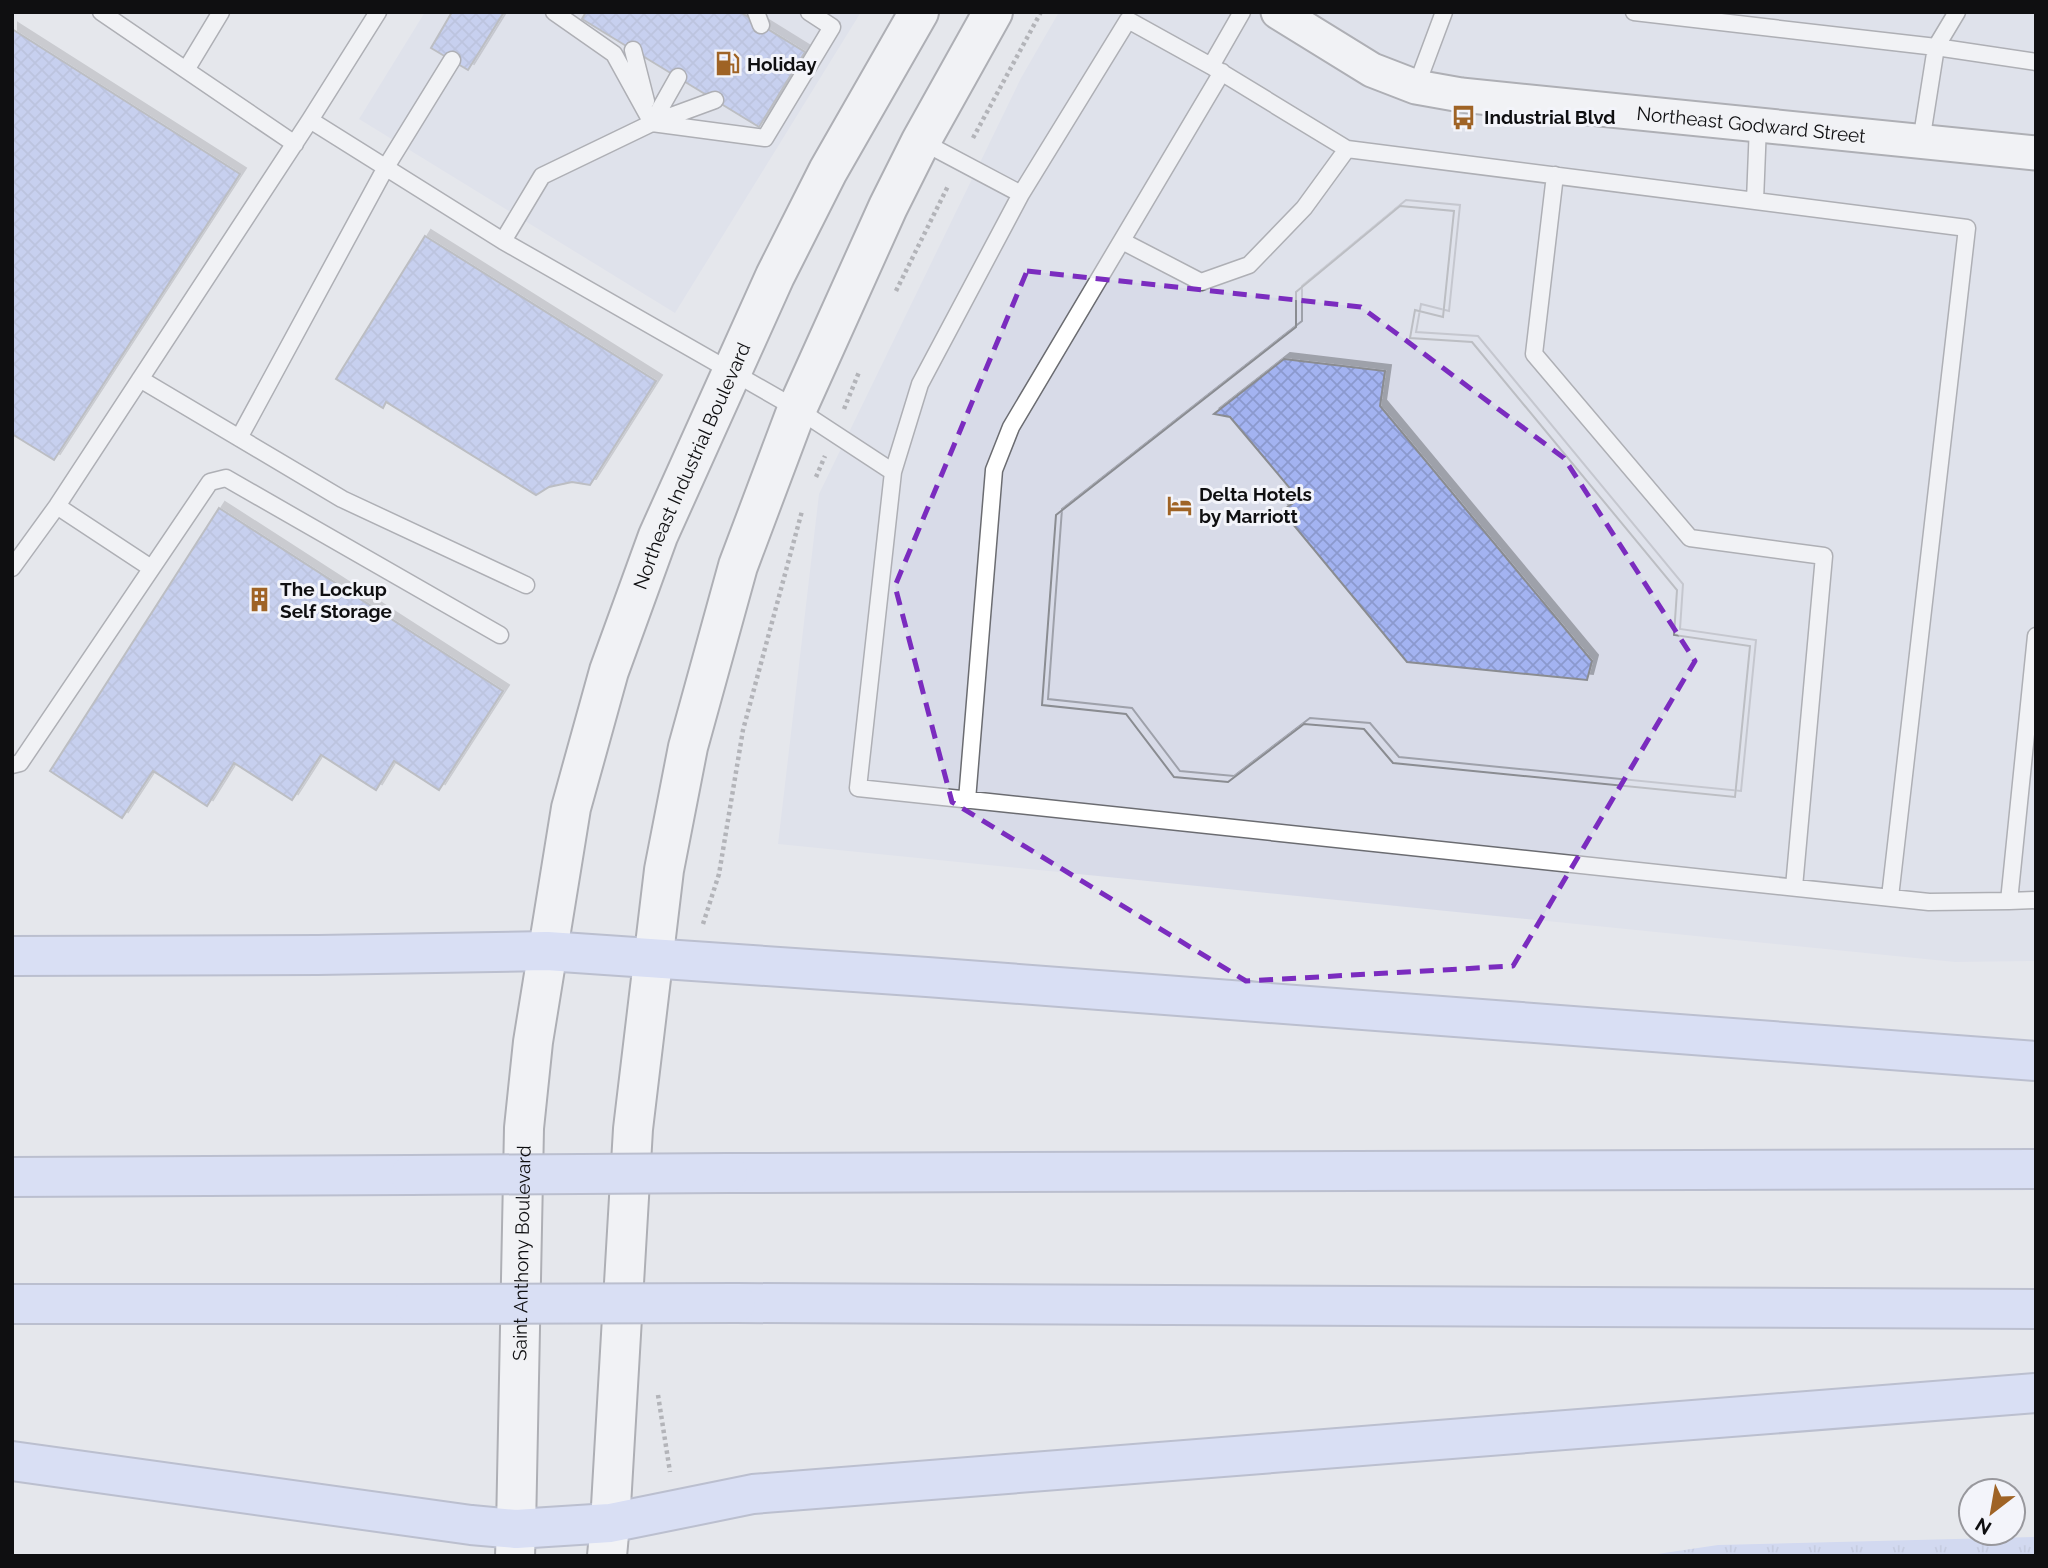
<svg xmlns="http://www.w3.org/2000/svg" width="2048" height="1568" font-family="Raleway,sans-serif">
  <defs>
    <pattern id="park-tufts" width="24" height="20" patternUnits="userSpaceOnUse" patternTransform="scale(1.75)"><rect width="24" height="20" fill="#bac7f4"/><path d="M3 7l-1-3M5 7V3M7 7l1-3M15 17l-1-3M17 17v-4M19 17l1-3" fill="none" stroke="#9faad0"/></pattern>
    <pattern id="building-cross-hatch" width="8" height="8" patternUnits="userSpaceOnUse" patternTransform="scale(1.75)"><rect width="8" height="8" fill="#a3b3f1"/><path d="M0 0l8 8M0 8l8-8" fill="none" stroke="#8b99ce"/></pattern>
    <filter id="shadow"><feDropShadow dx="6" dy="-6" stdDeviation="0" flood-color="#0004"/></filter>
  </defs>
  <rect width="100%" height="100%" fill="#e5e7ec"/>
  <path fill="#d8dbe8" d="M425 12H861L675 313 359 119Z
    M1059 12H2036V961L1955 962 778 844 819 494 1021 78Z"/>
  <path fill="url(#park-tufts)" d="M2036 1537V1556H1644L1718 1545Z"/>
  <path fill="url(#building-cross-hatch)" stroke="#8a8c91" stroke-width="2" fill-rule="evenodd" filter="url(#shadow)" d="M452 12H504L468 70 431 48Z
    M586 12H740L805 52 759 127 582 19Z
    M12 29 240 174 54 460 12 434Z
    M1400 206 1454 211 1443 317 1415 310 1410 338 1472 342 1677 590 1674 635 1750 646 1735 797 1393 763 1364 729 1304 724 1228 782 1174 777 1126 714 1042 705 1056 515 1296 327V292ZM1284 359 1385 371 1380 406 1592 661 1587 680 1407 662 1282 511 1299 499 1230 417 1214 414Z
    M1400 206 1454 211 1443 317 1415 310 1410 338 1472 342 1677 590 1674 635 1750 646 1735 797 1393 763 1364 729 1304 724 1228 782 1174 777 1126 714 1042 705 1056 515 1296 327V292Z
    M425 236 656 381 590 485 572 482 549 487 536 495 386 402 383 408 336 379Z
    M219 508 503 691 439 790 394 761 376 790 321 755 292 800 234 763 207 806 153 771 122 818 50 771Z"/>
  <g fill="none" stroke-linecap="round" stroke-linejoin="round">
    <defs>
      <path id="service" d="M101 12 186 70
        M221 12 186 70 295 144
        M756 12 761 25
        M1634 12 1936 47 2036 62
        M633 50 646 101
        M1211 66 1347 149 1967 228 1890 897
        M678 77 652 123 765 138 832 27 809 12
        M1416 87 1444 12
        M310 120 503 241 797 409 893 472 858 788 1929 902 2009 901 2036 636
        M655 122 715 100
        M1921 142 1936 47 1957 12
        M1555 175 1534 354 1690 538 1824 556 1794 887
        M1021 194 1128 20 1211 66 1242 12
        M1755 201 1758 125
        M503 241 542 176 652 123 614 54 554 12
        M1122 241 1201 282 1249 265 1304 208 1347 149
        M140 379 342 499 526 585
        M239 438 386 167 452 60
        M893 472 920 384 1021 194 921 141
        M57 506 151 568
        M12 568 57 506 310 120 378 12
        M12 765 20 763 210 482 226 478 500 635
        M967 800 994 470 1011 427 1222 72
        M2009 901 2036 900"/>
      <g id="minor">
        <path id="s1" d="M1278 12 1372 70 1416 87 1461 95 2036 153"/>
      </g>
      <path id="tertiary" d="M515 1556 516 1529
        M607 1556 610 1523"/>
      <g id="secondary">
        <path d="M610 1523 633 1129 664 870 688 747 738 566 797 409 888 207 921 141 993 12"/>
        <path id="s2" d="M516 1529 524 1128 533 1042 571 808 609 671 658 536 775 276 828 171 919 12"/>
      </g>
      <path id="motorway" d="M12 956 318 955 547 951 927 977 2036 1061
        M728 1173 2036 1169
        M12 1177 410 1175
        M736 1303 2036 1309
        M12 1304H414
        M12 1461 471 1525 516 1529 610 1523 753 1494 2036 1393"/>
    </defs>
    <use href="#service" stroke="#6b6c71" stroke-width="19"/>
    <use href="#minor" stroke="#6b6c71" stroke-width="37"/>
    <use href="#tertiary" stroke="#6b6c71" stroke-width="42"/>
    <use href="#secondary" stroke="#6b6c71" stroke-width="42"/>
    <use href="#motorway" stroke="#888faa" stroke-width="42"/>
    <path stroke="#76777a" stroke-width="4.5" stroke-dasharray="3.5 3.5" stroke-linecap="butt" d="M973 138 1041 12
      M896 291 948 186
      M844 409 859 372
      M816 477 825 456
      M703 924 719 874 743 730 802 511
      M658 1395 670 1472"/>
    <use href="#service" stroke="#fff" stroke-width="16"/>
    <use href="#minor" stroke="#fff" stroke-width="33"/>
    <use href="#tertiary" stroke="#fff" stroke-width="38"/>
    <use href="#secondary" stroke="#fff" stroke-width="38"/>
    <use href="#motorway" stroke="#c9d4fd" stroke-width="38"/>
    <defs>
      <path id="motorway-bridge" d="M410 1175 728 1173
        M414 1304 736 1303"/>
    </defs>
    <use href="#motorway-bridge" stroke="#888faa" stroke-width="42" stroke-linecap="butt"/>
    <use href="#motorway-bridge" stroke="#c9d4fd" stroke-width="38"/>
  </g>
  <path d="M0 0H2048V1568H0ZM1027 271 1361 307 1564 458 1695 661 1513 966 1246 981 952 802 895 586Z" fill="#e5e7ec" fill-opacity=".55" fill-rule="evenodd"/>
  <path fill="none" stroke="#7b2cbf" stroke-width="5" stroke-dasharray="14 9" stroke-linejoin="round" d="M1027 271 1361 307 1564 458 1695 661 1513 966 1246 981 952 802 895 586Z"/>
  <defs>
    <symbol id="fuel-bare" viewBox="-9 -9 18 18"><path d="M-5.5-6h7V0h2V4h1.3V-2.5L3-4.5l.8-.8L6-3V5H2.5V1h-1V6h-7ZM-4.2-4.7v3.2H.2V-4.7Z" fill="#9f6325" stroke="#f3f4fa" stroke-width="2.5" paint-order="stroke"/></symbol>
    <symbol id="bus-bare" viewBox="-9 -9 18 18"><path d="M-5-6H5V4H4V6H2V4H-2V6H-4V4H-5ZM-3.5-4V0h7V-4ZM-3.5 1.2v1.5H-2V1.2ZM2 1.2v1.5H3.5V1.2Z" fill="#9f6325" stroke="#f3f4fa" stroke-width="2.5" paint-order="stroke"/></symbol>
    <symbol id="hotel-bare" viewBox="-9 -9 18 18"><path d="M-6-4.5h1.5V1H6V5H4.5V3h-9V5H-6ZM-4 0a1.8 1.8 0 1 1 3.6 0ZM.5 0V-2.5h3Q6-2.5 6 0Z" fill="#9f6325" stroke="#f3f4fa" stroke-width="2.5" paint-order="stroke"/></symbol>
    <symbol id="building-bare" viewBox="-9 -9 18 18"><path d="M-4-6H4V6H1V3H-1V6H-4ZM-2.5-4.3h1.7v1.8h-1.7ZM.8-4.3h1.7v1.8H.8ZM-2.5-1h1.7V.8h-1.7ZM.8-1h1.7V.8H.8Z" fill="#9f6325" stroke="#f3f4fa" stroke-width="2.5" paint-order="stroke"/></symbol>
  </defs>
  <g fill-rule="evenodd">
    <use href="#fuel-bare" x="710" y="46" width="35" height="35"/>
    <use href="#bus-bare" x="1446" y="100" width="35" height="35"/>
    <use href="#hotel-bare" x="1162" y="488" width="35" height="35"/>
    <use href="#building-bare" x="242" y="582" width="35" height="35"/>
  </g>
  <g text-anchor="middle" stroke-width="6" stroke-linejoin="round" paint-order="stroke">
    <g font-size="19" font-weight="bold" fill="#0f0f11" stroke="#f3f4fa" text-anchor="start">
      <text x="747" y="71">Holiday</text>
      <text x="1484" y="124">Industrial Blvd</text>
      <text x="1199" y="501">Delta Hotels<tspan x="1199" dy="22">by Marriott</tspan></text>
      <text x="280" y="596">The Lockup<tspan x="280" dy="22">Self Storage</tspan></text>
    </g>
    <g font-size="19" fill="#0f0f11" stroke="#f3f4fa">
      <text dy="7" stroke="none"><textPath href="#s1" startOffset="495">Northeast Godward Street</textPath></text>
      <text dy="7" stroke="none"><textPath href="#s2" startOffset="1088">Northeast Industrial Boulevard</textPath></text>
      <text dy="7" stroke="none"><textPath href="#s2" startOffset="276">Saint Anthony Boulevard</textPath></text>
    </g>
  </g>
  <rect width="2048" height="1568" fill="none" stroke="#0f0f11" stroke-width="28"/>
  <g transform="translate(1992 1512) rotate(211)"><circle r="33" fill="#f3f4fa" stroke="#98989d" stroke-width="2"/>
  <path d="M0-5L12 26L0 18L-12 26Z" fill="#9f6325"/>
  <text y="-10" font-size="19" font-weight="bold" text-anchor="middle" fill="#0f0f11">N</text>
  </g>
</svg>
